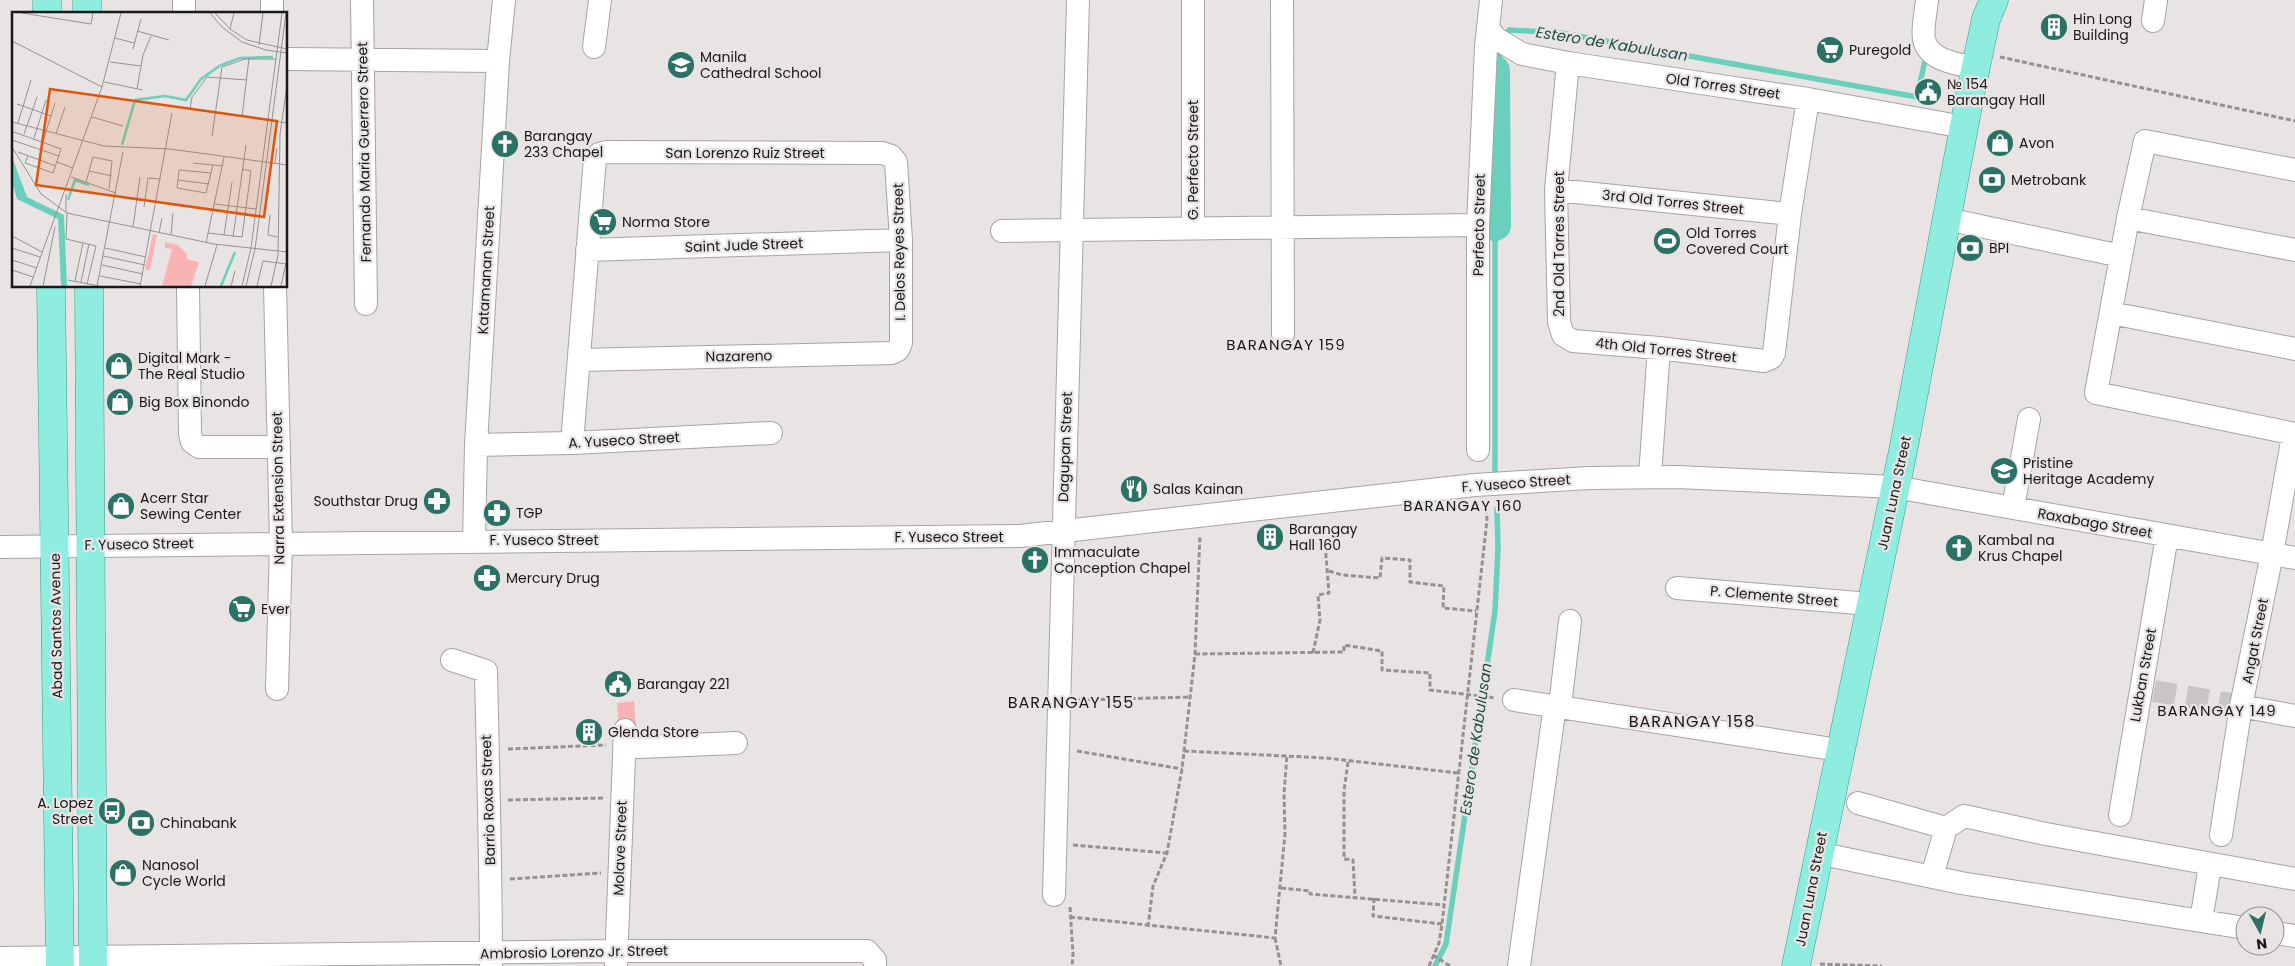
<svg xmlns="http://www.w3.org/2000/svg" width="2295" height="966" font-family="Poppins,sans-serif">
  <rect width="100%" height="100%" fill="#e9e4e4"/>
  <path fill="#fab3b4" d="M634 701 636 727 619 728 617 703Z"/>
  <g fill="none" stroke-linecap="round" stroke-linejoin="round">
    <path stroke="#6acfbc" stroke-width="5.5" d="M1506 39 1509 30 1561 33 1917 97 1926 56
      M1494 71 1503 47
      M1495 225V480
      M1435 966 1446 944 1495 611 1498 548 1497 509"/>
    <path stroke="#6acfbc" stroke-width="32" d="M1494 71 1495 225"/>
    <path stroke="#cac5c5" stroke-width="22" stroke-dasharray="22 11" stroke-linecap="butt" d="M2154 691 2241 706"/>
    <defs>
      <path id="minor" d="M362 0 366 304
        M1193 0V227
        M1282 0 1283 334
        M1927 0C1926 12 1922 28 1924 39 1928 61 1958 64 1976 68
        M184 14V0
        M272 14V0
        M2153 21 2156 0
        M1489 30 1497 39 1522 54 1568 63 1808 99 1964 127
        M594 47 600 0
        M286 59 498 61
        M1568 63 1556 190 1559 322 1563 335 1573 341 1659 348 1764 361 1771 358 1774 353 1790 214 1808 99
        M2295 170 2145 141 2128 218 2096 393 2295 434
        M1556 190 1790 214
        M2128 218 2295 250
        M1947 219 2121 256
        M1002 231 1478 225
        M587 250 901 240
        M188 286 190 434 192 442 199 447H278
        M275 286 281 543 277 689
        M2111 313 2295 349
        M572 443 595 158 599 154 606 152 882 153 891 156 896 162 901 240V343L898 350 892 353 580 360
        M476 445 572 443 771 433
        M1478 450V225L1486 47 1491 0
        M1650 476 1659 348
        M2013 508 2029 419
        M474 541 476 445 498 61 504 0
        M0 547 1020 536 1475 485 1589 478 1677 477 1895 487 2295 558
        M1677 588 1870 604
        M452 660 486 671C488 769 491 868 491 966
        M1514 700 1839 750
        M1560 706 1570 621
        M2241 706 2295 716
        M624 745 640 747 736 743
        M1858 803 1946 828
        M2120 815 2167 536
        M2221 835 2241 706 2272 554 2291 447
        M1818 853 1961 883 2245 928
        M1932 876 1946 828 1964 816 2046 834 2295 879
        M1054 895 1078 0
        M2201 921 2210 865
        M2275 933 2295 936
        M0 958 616 951H867L875 960V966
        M616 965 625 730
        M1519 966 1555 705"/>
      <path id="major" d="M47 0V14
        M87 0V14
        M51 286 60 966
        M89 286 93 966
        M1796 966 1903 451 1970 95 1986 19 1994 0"/>
    </defs>
    <use href="#minor" stroke="#a8a3a3" stroke-width="24"/>
    <use href="#major" stroke="#349a8b" stroke-width="29"/>
    <path stroke="#959191" stroke-width="3" stroke-dasharray="5 2.5" stroke-linecap="butt" d="M2000 57 2295 121
      M1329 571 1342 575 1380 578 1382 558 1410 560V582L1444 586 1443 608 1476 611
      M1313 653 1320 620 1318 595 1329 593 1325 544
      M1195 654 1344 652V645L1382 651V670L1430 673V690L1496 698
      M1078 700 1190 697
      M508 749 606 745
      M1077 751 1182 769
      M1184 751 1326 758 1458 773
      M1348 762 1344 791V859L1353 860 1355 897
      M508 800 604 798
      M1073 845 1167 853
      M510 879 601 873
      M1281 888 1310 891V894L1444 905
      M1374 898 1373 916 1442 924
      M1070 907 1073 954 1072 966
      M1070 917 1275 938 1285 834 1284 794 1287 755
      M1148 927 1153 886 1167 853 1182 769 1195 654 1200 535
      M1275 938 1281 966
      M1433 955 1450 966
      M1820 964 1882 966
      M1429 966 1439 943 1442 924 1487 520 1486 504"/>
    <use href="#minor" stroke="#fff" stroke-width="22"/>
    <use href="#major" stroke="#8eeddf" stroke-width="28"/>
  </g>
  <defs>
    <symbol id="building-disc" viewBox="-11 -11 22 22"><circle r="9.5" fill="#2c7166" stroke="#e9e4e4"/><path d="M-4-6H4V6H1V3H-1V6H-4ZM-2.5-4.3h1.7v1.8h-1.7ZM.8-4.3h1.7v1.8H.8ZM-2.5-1h1.7V.8h-1.7ZM.8-1h1.7V.8H.8Z" fill="#fff"/></symbol>
    <symbol id="supermarket-disc" viewBox="-11 -11 22 22"><circle r="9.5" fill="#2c7166" stroke="#e9e4e4"/><path d="M-6-5.5h2.5l.6 2H6L4.5 2H-2.5L-4.4-4H-6ZM-1.5 3.2a1.3 1.3 0 1 0 .1 0ZM3 3.2a1.3 1.3 0 1 0 .1 0Z" fill="#fff"/></symbol>
    <symbol id="school-disc" viewBox="-11 -11 22 22"><circle r="9.5" fill="#2c7166" stroke="#e9e4e4"/><path d="M0-5L7-2L0 1L-7-2ZM-4 1L0 2.5L4 1V4Q0 6-4 4Z" fill="#fff"/></symbol>
    <symbol id="civic-disc" viewBox="-11 -11 22 22"><circle r="9.5" fill="#2c7166" stroke="#e9e4e4"/><path d="M-.6-6.5H3V-4.5H.6V-3L4-1V1h2V6H-6V1h2V-1L-.6-3ZM-1.2 2.5V6h2.4V2.5Z" fill="#fff"/></symbol>
    <symbol id="shop-disc" viewBox="-11 -11 22 22"><circle r="9.5" fill="#2c7166" stroke="#e9e4e4"/><path d="M-5-2.5h2.3a2.7 3.5 0 0 1 5.4 0H5L5.5 6h-11ZM-1.5-2.5h3a1.5 2.3 0 0 0-3 0Z" fill="#fff"/></symbol>
    <symbol id="church-disc" viewBox="-11 -11 22 22"><circle r="9.5" fill="#2c7166" stroke="#e9e4e4"/><path d="M-1.2-6h2.4v3.5h3.3v2.4h-3.3V6h-2.4V-.1h-3.3v-2.4h3.3Z" fill="#fff"/></symbol>
    <symbol id="bank-disc" viewBox="-11 -11 22 22"><circle r="9.5" fill="#2c7166" stroke="#e9e4e4"/><path d="M-6-4H6V4H-6ZM0-2.3a2.3 2.3 0 1 0 0 4.6a2.3 2.3 0 1 0 0-4.6Z" fill="#fff"/></symbol>
    <symbol id="stadium-disc" viewBox="-11 -11 22 22"><circle r="9.5" fill="#2c7166" stroke="#e9e4e4"/><path d="M0-5a6.5 5 0 1 0 0 10a6.5 5 0 1 0 0-10ZM-3.5-1.8h7v3.6h-7Z" fill="#fff"/></symbol>
    <symbol id="restaurant-disc" viewBox="-11 -11 22 22"><circle r="9.5" fill="#2c7166" stroke="#e9e4e4"/><path d="M-5-6h1v4h1v-4h1v4h1v-4h1v5L-1.5 .5V6h-2V.5L-5-1ZM5-6V6H3V1.5H1.5Q1.5-4 5-6Z" fill="#fff"/></symbol>
    <symbol id="pharmacy-disc" viewBox="-11 -11 22 22"><circle r="9.5" fill="#2c7166" stroke="#e9e4e4"/><path d="M-2-6h4v4h4v4h-4v4h-4v-4h-4v-4h4Z" fill="#fff"/></symbol>
    <symbol id="bus-disc" viewBox="-11 -11 22 22"><circle r="9.5" fill="#2c7166" stroke="#e9e4e4"/><path d="M-5-6H5V4H4V6H2V4H-2V6H-4V4H-5ZM-3.5-4V0h7V-4ZM-3.5 1.2v1.5H-2V1.2ZM2 1.2v1.5H3.5V1.2Z" fill="#fff"/></symbol>
  </defs>
  <g fill-rule="evenodd">
    <use href="#building-disc" x="2038" y="11" width="32" height="32"/>
    <use href="#supermarket-disc" x="1814" y="34" width="32" height="32"/>
    <use href="#school-disc" x="665" y="49" width="32" height="32"/>
    <use href="#civic-disc" x="1912" y="76" width="32" height="32"/>
    <use href="#shop-disc" x="1984" y="127" width="32" height="32"/>
    <use href="#church-disc" x="489" y="128" width="32" height="32"/>
    <use href="#bank-disc" x="1976" y="164" width="32" height="32"/>
    <use href="#supermarket-disc" x="587" y="206" width="32" height="32"/>
    <use href="#stadium-disc" x="1651" y="225" width="32" height="32"/>
    <use href="#bank-disc" x="1954" y="232" width="32" height="32"/>
    <use href="#shop-disc" x="103" y="350" width="32" height="32"/>
    <use href="#shop-disc" x="104" y="386" width="32" height="32"/>
    <use href="#school-disc" x="1988" y="455" width="32" height="32"/>
    <use href="#restaurant-disc" x="1118" y="473" width="32" height="32"/>
    <use href="#pharmacy-disc" x="421" y="485" width="32" height="32"/>
    <use href="#shop-disc" x="105" y="490" width="32" height="32"/>
    <use href="#pharmacy-disc" x="481" y="497" width="32" height="32"/>
    <use href="#building-disc" x="1254" y="521" width="32" height="32"/>
    <use href="#church-disc" x="1943" y="532" width="32" height="32"/>
    <use href="#church-disc" x="1019" y="544" width="32" height="32"/>
    <use href="#pharmacy-disc" x="471" y="562" width="32" height="32"/>
    <use href="#supermarket-disc" x="226" y="593" width="32" height="32"/>
    <use href="#civic-disc" x="602" y="668" width="32" height="32"/>
    <use href="#building-disc" x="573" y="716" width="32" height="32"/>
    <use href="#bus-disc" x="96" y="795" width="32" height="32"/>
    <use href="#bank-disc" x="125" y="807" width="32" height="32"/>
    <use href="#shop-disc" x="107" y="857" width="32" height="32"/>
  </g>
  <g text-anchor="middle" stroke-width="4.5" stroke-linejoin="round" paint-order="stroke">
    <g font-size="14" fill="#191717" stroke="#e9e4e4" text-anchor="start">
      <text x="2073" y="24">Hin Long<tspan x="2073" dy="16">Building</tspan></text>
      <text x="1849" y="55">Puregold</text>
      <text x="700" y="62">Manila<tspan x="700" dy="16">Cathedral School</tspan></text>
      <text x="1947" y="89">№ 154<tspan x="1947" dy="16">Barangay Hall</tspan></text>
      <text x="524" y="141">Barangay<tspan x="524" dy="16">233 Chapel</tspan></text>
      <text x="2019" y="148">Avon</text>
      <text x="2011" y="185">Metrobank</text>
      <text x="622" y="227">Norma Store</text>
      <text x="1686" y="238">Old Torres<tspan x="1686" dy="16">Covered Court</tspan></text>
      <text x="1989" y="253">BPI</text>
      <text x="138" y="363">Digital Mark -<tspan x="138" dy="16">The Real Studio</tspan></text>
      <text x="139" y="407">Big Box Binondo</text>
      <text x="2023" y="468">Pristine<tspan x="2023" dy="16">Heritage Academy</tspan></text>
      <text x="1153" y="494">Salas Kainan</text>
      <text x="140" y="503">Acerr Star<tspan x="140" dy="16">Sewing Center</tspan></text>
      <text x="418" y="506" text-anchor="end">Southstar Drug</text>
      <text x="516" y="518">TGP</text>
      <text x="1289" y="534">Barangay<tspan x="1289" dy="16">Hall 160</tspan></text>
      <text x="1978" y="545">Kambal na<tspan x="1978" dy="16">Krus Chapel</tspan></text>
      <text x="1054" y="557">Immaculate<tspan x="1054" dy="16">Conception Chapel</tspan></text>
      <text x="506" y="583">Mercury Drug</text>
      <text x="261" y="614">Ever</text>
      <text x="637" y="689">Barangay 221</text>
      <text x="608" y="737">Glenda Store</text>
      <text x="93" y="808" text-anchor="end">A. Lopez<tspan x="93" dy="16">Street</tspan></text>
      <text x="160" y="828">Chinabank</text>
      <text x="142" y="870">Nanosol<tspan x="142" dy="16">Cycle World</tspan></text>
    </g>
    <g font-size="14" fill="#191717" stroke="#e9e4e4">
      <text transform="translate(1723 86) rotate(8)" y="5">Old Torres Street</text>
      <text transform="translate(364 152) rotate(-91)" y="5">Fernando Maria Guerrero Street</text>
      <text x="745" y="158">San Lorenzo Ruiz Street</text>
      <text transform="translate(1193 160) rotate(-90)" y="5">G. Perfecto Street</text>
      <text transform="translate(1673 202) rotate(6)" y="5">3rd Old Torres Street</text>
      <text transform="translate(1479 225) rotate(-89)" y="5">Perfecto Street</text>
      <text transform="translate(1559 244) rotate(-90)" y="5">2nd Old Torres Street</text>
      <text transform="translate(744 245) rotate(-2)" y="5">Saint Jude Street</text>
      <text transform="translate(899 252) rotate(-91)" y="5">I. Delos Reyes Street</text>
      <text transform="translate(486 270) rotate(-87)" y="5">Katamanan Street</text>
      <text transform="translate(1666 350) rotate(6)" y="5">4th Old Torres Street</text>
      <text transform="translate(739 356) rotate(-1)" y="5">Nazareno</text>
      <text transform="translate(624 440) rotate(-3)" y="5">A. Yuseco Street</text>
      <text transform="translate(1065 447) rotate(-88)" y="5">Dagupan Street</text>
      <text transform="translate(1516 483) rotate(-4)" y="5">F. Yuseco Street</text>
      <text transform="translate(278 488) rotate(-91)" y="5">Narra Extension Street</text>
      <text transform="translate(1894 493) rotate(-78)" y="5">Juan Luna Street</text>
      <text transform="translate(2095 523) rotate(10)" y="5">Raxabago Street</text>
      <text x="949" y="542">F. Yuseco Street</text>
      <text x="544" y="545">F. Yuseco Street</text>
      <text transform="translate(139 544) rotate(-1)" y="5">F. Yuseco Street</text>
      <text transform="translate(1774 596) rotate(5)" y="5">P. Clemente Street</text>
      <text transform="translate(56 626) rotate(-91)" y="5">Abad Santos Avenue</text>
      <text transform="translate(2255 641) rotate(-79)" y="5">Angat Street</text>
      <text transform="translate(2143 675) rotate(-80)" y="5">Lukban Street</text>
      <text transform="translate(488 800) rotate(-92)" y="5">Barrio Roxas Street</text>
      <text transform="translate(620 848) rotate(-88)" y="5">Molave Street</text>
      <text transform="translate(1811 889) rotate(-79)" y="5">Juan Luna Street</text>
      <text transform="translate(574 952) rotate(-1)" y="5">Ambrosio Lorenzo Jr. Street</text>
    </g>
    <g font-size="15" font-style="italic" fill="#214d45" stroke="#e9e4e4">
      <text transform="translate(1612 44) rotate(9)" y="5">Estero de Kabulusan</text>
      <text transform="translate(1476 739) rotate(-82)" y="5">Estero de Kabulusan</text>
    </g>
    <g font-size="15" letter-spacing="1" fill="#191717" stroke="#e9e4e4">
      <text x="1286" y="350">BARANGAY 159</text>
      <text x="1463" y="511">BARANGAY 160</text>
      <text x="2217" y="716">BARANGAY 149</text>
    </g>
    <g font-size="16" letter-spacing="1" fill="#191717" stroke="#e9e4e4">
      <text x="1071" y="708">BARANGAY 155</text>
      <text x="1692" y="727">BARANGAY 158</text>
    </g>
  </g>
  <g transform="translate(12 12)">
    <rect width="275" height="275" fill="#e9e4e4"/>
    <path d="M141 222 145 223 138 258 133 257ZM153 230 166 233 175 242V247L187 250 179 274H150L160 237 153 236Z" fill="#fab3b4"/>
    <path d="M0 145 15 185 52 203 55 274H49L46 207 5 187 0 170Z" fill="#6acfbc"/>
    <path fill="none" stroke="#6acfbc" stroke-width="2.5" d="M110 133 123 88 153 84 174 88 189 67 209 53 228 46 261 45M56 188 63 168 77 173M209 274 223 240"/>
    <path fill="none" stroke="#969292" stroke-width="1" d="M10 1 79 12 81 1M198 1 210 15 230 30 254 38 275 41M203 1 218 17 235 28 275 37M218 17 222 1M125 19 157 28M103 26 122 31M0 29 90 75M247 33 251 1M121 37 129 7M98 50 129 54M235 68 195 65 180 85 178 97 275 111M92 70 131 78M125 77 131 43 139 24M5 92 39 104M80 105 111 114M230 105 237 46M0 110 92 134 158 137 275 153M6 111 19 68M0 122 2 120 49 137 41 161 13 151 16 144M12 122 25 85M44 122 53 95M200 124 210 55 233 47H264M22 126 34 88M0 128 47 144M31 129 43 91M0 135 29 182 55 201 202 232 275 240M6 140 44 154M45 150 61 156M181 151 211 154M263 151 265 136M77 159 100 164M199 161 167 158 165 176 194 181 201 153M59 165 104 181M166 168 197 172M74 170 81 145 100 149 97 177M54 182V200M203 192 244 197M132 195 136 166 149 167M55 201 54 227 84 234M258 203 256 223 265 225M121 215 128 165M147 221 150 206M196 221 230 225 239 159 230 157M159 223 161 201M212 223 220 170M0 224 30 240M221 225 234 133M194 231 212 145M0 236 28 245M93 236 134 245M91 244 133 253M0 248 25 256M90 253 131 262M0 258 21 265M88 264 129 272M56 268 87 274M63 269 71 231M69 270 77 232M75 272 84 234M18 274 90 75 109 1M31 274 43 215M85 274 111 140M128 274 160 101M193 274 205 233M219 274 223 259M230 274 239 236 270 1M234 274 243 237 274 1M245 274 251 249 275 252M259 274 266 243 268 122 275 74M269 274 274 251"/>
    <path fill="#de560d" fill-opacity="0.15" stroke="#de560d" stroke-width="2.5" d="M38 77 265 109 252 205 24 173Z"/>
    <rect width="275" height="275" fill="none" stroke="#191717" stroke-width="2.5"/>
  </g>
  <g transform="translate(2260 931) rotate(172)"><circle r="24" fill="#e9e4e4" stroke="#969292"/>
  <path d="M0-4L9 19L0 12L-9 19Z" fill="#2c7166"/>
  <text y="-8" font-size="14" font-weight="bold" text-anchor="middle" fill="#191717">N</text>
  </g>
</svg>
